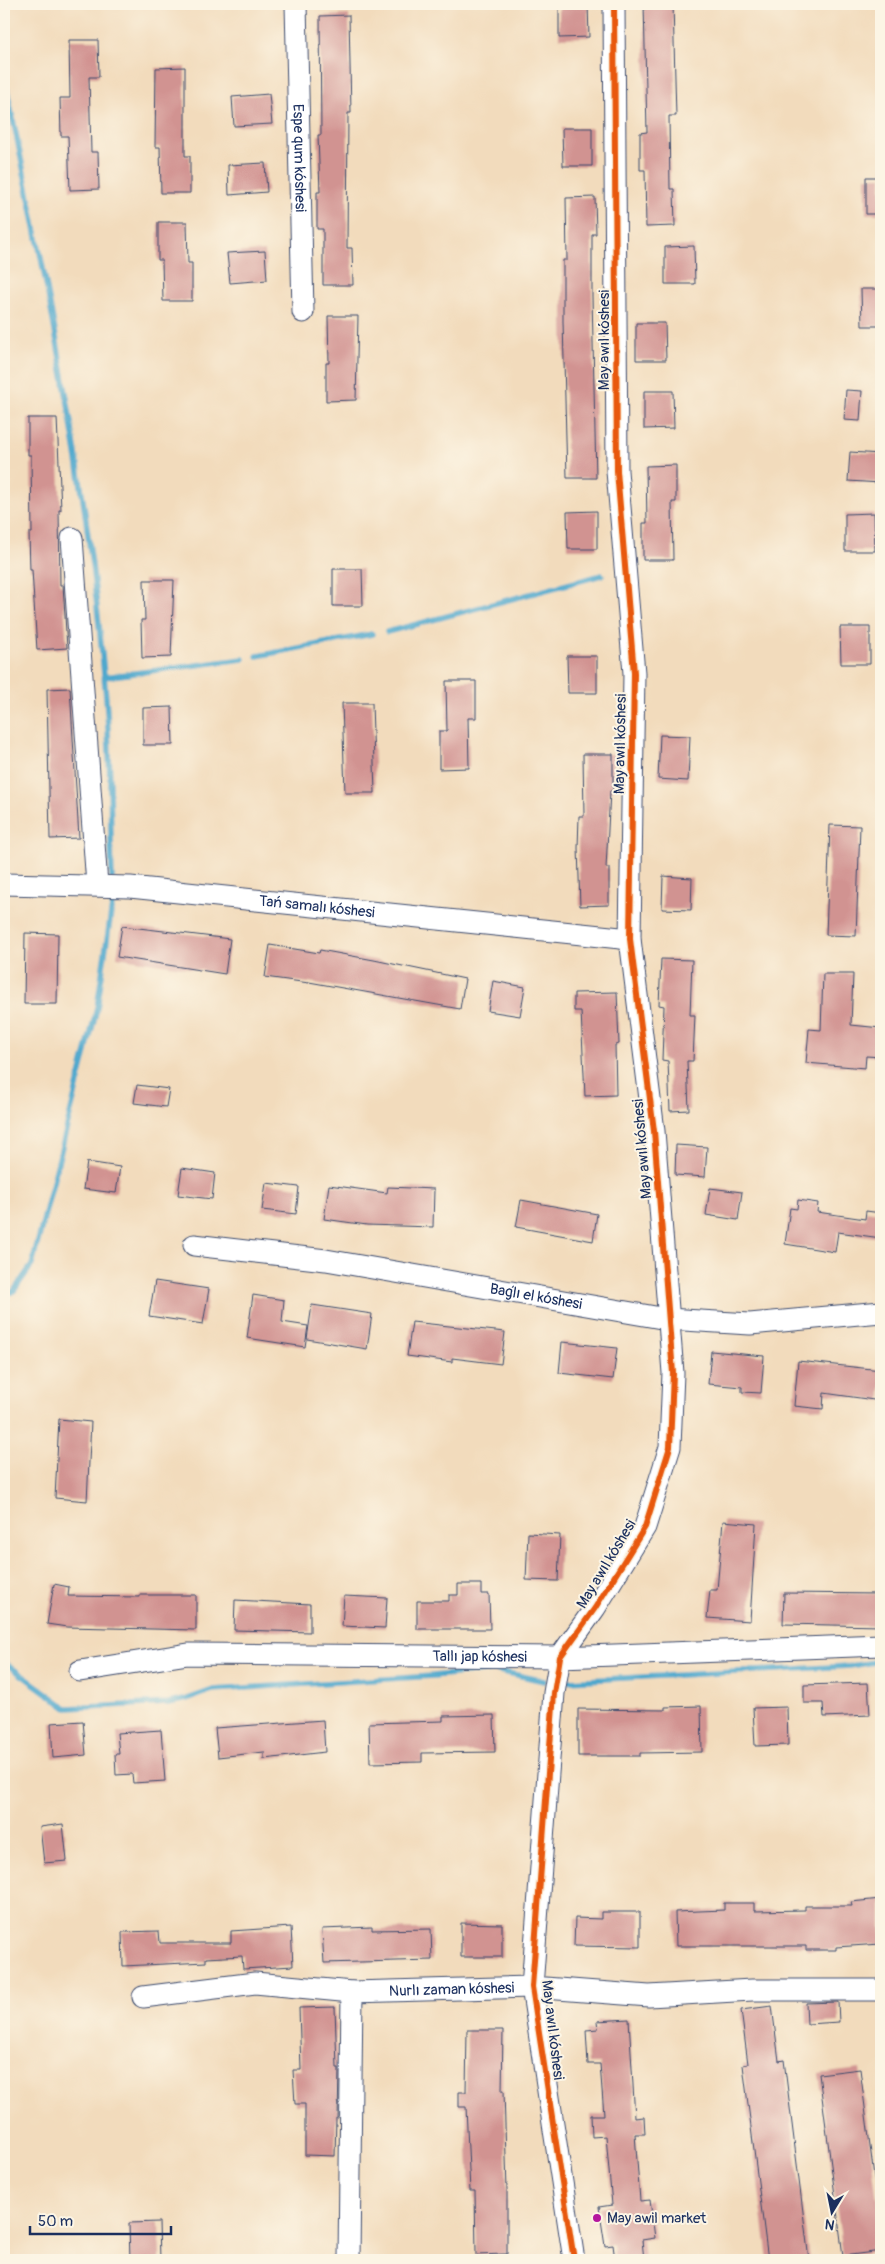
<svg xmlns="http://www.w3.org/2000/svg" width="885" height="2264" font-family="Pangolin,sans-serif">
  <rect width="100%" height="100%" fill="#fcf5e5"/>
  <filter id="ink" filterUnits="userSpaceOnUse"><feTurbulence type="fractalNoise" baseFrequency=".02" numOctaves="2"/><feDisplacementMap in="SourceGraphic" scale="10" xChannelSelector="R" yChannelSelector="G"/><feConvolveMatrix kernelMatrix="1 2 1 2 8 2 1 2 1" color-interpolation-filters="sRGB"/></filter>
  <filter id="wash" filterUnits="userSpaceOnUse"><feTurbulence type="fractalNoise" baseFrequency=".0096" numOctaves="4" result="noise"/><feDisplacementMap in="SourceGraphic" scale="20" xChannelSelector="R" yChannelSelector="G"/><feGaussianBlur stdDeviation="1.12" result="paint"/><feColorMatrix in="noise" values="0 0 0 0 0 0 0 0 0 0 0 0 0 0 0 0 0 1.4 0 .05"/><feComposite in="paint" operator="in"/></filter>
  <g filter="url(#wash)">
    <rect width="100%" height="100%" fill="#f2dbbc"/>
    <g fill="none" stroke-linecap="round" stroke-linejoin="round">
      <path stroke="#50a8cd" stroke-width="5.5" d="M4 76C47 281 89 489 106 698 111 757 110 818 112 877
        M387 632 602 575
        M257 656 372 634
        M104 677 243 659
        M4 1293 13 1292 32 1265 97 1008 113 899
        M4 1662 67 1708 168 1703 184 1700 213 1690 433 1676 494 1670 544 1681
        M568 1681 850 1666 881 1661"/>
    </g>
    <g id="blocks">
      <path fill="#d19391" d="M559 4H588L589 37 559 38Z
        M644 4H673L676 116H669L670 189H674L675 226 646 227 645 170H640V133L647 132Z
        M349 15 351 113H348L347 248H352L353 285H323V229H317V192H320L318 135H321L320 16Z
        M69 40H98L99 77H89L91 152H98L99 189 70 190 68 136H61L60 98H70Z
        M185 67V156H190V193H161L160 147H155L156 68Z
        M269 94 272 124 234 126 232 97Z
        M562 128H592V166H563Z
        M265 163 267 192 229 195 228 165Z
        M866 177H881V214H866Z
        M595 197 596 234H592V296L596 478H567L563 321V260H567L566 198Z
        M158 222H187L188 263H192V301H163L162 260H158Z
        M694 246 695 284H665V247Z
        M265 251 267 280 230 283 227 253Z
        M861 289H881V326H862Z
        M328 316H358L356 400 326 401V363H329Z
        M636 323H665L666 360H636Z
        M846 390 862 391 860 421 844 420Z
        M644 391H673L674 428 644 429Z
        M28 418H57L61 510H59L60 585H63L67 648 37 650 32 570H30L29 533H32L31 455H28Z
        M850 452 881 454V483L848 481Z
        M676 465V502H672L673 560H643V523H647L646 466Z
        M597 511V549H568L567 512Z
        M874 513 875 551H845V514Z
        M333 569H362L363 606H333Z
        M144 580H174L171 657 142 658 141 620H145Z
        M840 627H870V664H841Z
        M567 656H597V693H568Z
        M446 681H476V718H468L469 768 439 769V731H447Z
        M70 688 79 838 50 839 47 689Z
        M342 703H372L375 793H345Z
        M172 707 173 745H143V708Z
        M660 735 690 736 688 781 658 779Z
        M583 754H613V791H610L606 868H609V905L580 906 578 848 579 816H584Z
        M830 825 860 826 856 936 826 935Z
        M663 876 692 878 691 910 662 909Z
        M122 926 230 939 225 974 117 957Z
        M25 933 58 934 57 1004H24Z
        M270 945 319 953 320 950 374 960 465 979 460 1009 309 982V983L265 977Z
        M661 959 692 960 690 1015H695L693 1061H687L689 1110 670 1111 668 1061 662 1060 664 1006 659 1005Z
        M823 974H853L851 1025 881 1028V1057L866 1056 865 1068 806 1063 809 1029 821 1030Z
        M493 981 525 987 520 1016 488 1011Z
        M617 992 619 1044 615 1045 616 1095 585 1096 581 1011H574V993Z
        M137 1085 169 1089 166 1107 134 1103Z
        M676 1145 707 1147 705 1177 675 1175Z
        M87 1162 120 1167 116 1193 83 1189Z
        M182 1168 215 1173 212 1199 178 1195Z
        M266 1183 299 1187 296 1214 262 1210Z
        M329 1185 387 1193 388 1187 434 1189 433 1227 367 1225 324 1219Z
        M710 1188 742 1192 738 1220 706 1215Z
        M521 1200 597 1214 593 1241 516 1227Z
        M798 1200 818 1203 817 1212 865 1219 866 1211 881 1213V1238L838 1232 835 1252 785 1244 790 1208 797 1209Z
        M155 1281 209 1289 203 1324 149 1316Z
        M253 1295 284 1300 282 1322 308 1326 305 1347 247 1338Z
        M312 1305 372 1314 367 1349 307 1339Z
        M412 1322 505 1332 501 1364 452 1358V1362L407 1356Z
        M562 1342 617 1348 613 1379 559 1373Z
        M711 1351 764 1356 761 1393 742 1392V1387L708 1384Z
        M798 1361 881 1370V1401L824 1393 823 1409 794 1406Z
        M59 1419 91 1422 87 1501 55 1498Z
        M723 1521 756 1524 750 1621 707 1618 710 1590H717Z
        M528 1533 560 1535 558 1581 526 1580Z
        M54 1584 69 1587 68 1596 140 1597V1595H196V1630L67 1627 47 1624Z
        M458 1584H481V1594H489L490 1629H417V1601H449V1595H458Z
        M784 1593 881 1594V1626L783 1624Z
        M344 1596 387 1598 385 1628 342 1626Z
        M235 1600 310 1604V1632L234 1630Z
        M868 1683 870 1715 824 1717 823 1703H804V1685Z
        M701 1706 702 1752 640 1753V1756H578V1709L665 1710V1707Z
        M787 1707 788 1745 755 1746 753 1708Z
        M494 1715 495 1752 422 1753V1762L370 1763 369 1723 443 1721V1716Z
        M323 1720 325 1752 264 1759V1752L218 1757 215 1728Z
        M83 1721 86 1755 53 1758 51 1723Z
        M161 1730 165 1781 133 1783 132 1774 116 1775 115 1754H119L117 1733Z
        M63 1824 67 1861 44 1863 40 1827Z
        M881 1899V1944L836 1947V1950H806V1946H676L675 1912 724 1910V1903H754V1911L805 1910V1906H852L851 1902Z
        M601 1912H640V1947L574 1946 575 1918 601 1919Z
        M461 1923 502 1924V1957H461Z
        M291 1927 293 1966 243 1969 242 1956 206 1958V1962L123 1966 122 1932 159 1931 160 1943H231V1931Z
        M372 1927V1930L431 1929 432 1960 324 1963 322 1929Z
        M838 2002 839 2022 807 2024 806 2003Z
        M772 2006 779 2061 784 2060 809 2260H768L743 2065 748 2064 741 2010Z
        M335 2007 337 2068H339L338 2118H336L335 2156 305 2155V2104H295L293 2070H301L299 2008Z
        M629 2019 635 2118 644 2117 645 2134H635L640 2201 650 2200 655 2238 642 2240 644 2260H615L613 2245 605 2246 599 2207 612 2205 606 2136 592 2137 591 2115H604L600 2064H588L586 2030 598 2029 597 2021Z
        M467 2030H503L502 2091H504L507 2190V2254L476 2255 475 2191H470L466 2107H459V2092H466Z
        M860 2069 881 2230V2251L843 2256 819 2074Z
        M159 2222 160 2260H130L129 2223Z"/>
    </g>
  </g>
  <g filter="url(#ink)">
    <use href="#blocks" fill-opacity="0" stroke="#3b496c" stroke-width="1"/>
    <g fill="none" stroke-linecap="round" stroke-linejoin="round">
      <defs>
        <g id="street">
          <path id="s1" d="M296 4 303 312"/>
          <path d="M72 538 97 885"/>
          <path id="s2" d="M4 884 130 887 630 939"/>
          <path id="s3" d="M194 1245 326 1260 667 1319 750 1324 881 1312"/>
          <path id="s4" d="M80 1671 188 1654 560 1657 881 1645"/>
          <path id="s5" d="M143 1997 255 1983 352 1992 532 1987 649 1996 752 1990H881"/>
          <path d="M349 2260 352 1992"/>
          <path d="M574 2260 532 1987 554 1693 560 1657 595 1608 645 1527 670 1447 673 1373 654 1131 630 939 634 673 617 471 614 4"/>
        </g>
      </defs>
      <use href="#street" stroke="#3b496c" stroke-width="23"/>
      <use href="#street" stroke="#fff" stroke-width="21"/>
      <defs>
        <path id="cycleway" d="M574 2260 532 1987 554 1693 560 1657 595 1608 645 1527 670 1447 673 1373 654 1131 630 939 634 673 617 471 614 4"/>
      </defs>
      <use href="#cycleway" stroke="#fcf5e5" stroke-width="9"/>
      <use href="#cycleway" stroke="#e8590c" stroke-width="6"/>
    </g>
  </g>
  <circle fill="#b5179e" stroke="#fcf5e5" stroke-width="2" cx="597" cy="2218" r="5"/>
  <g text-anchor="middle" stroke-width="4" stroke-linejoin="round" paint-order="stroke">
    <g font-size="15" fill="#1b2f5e" stroke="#fcf5e5">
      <text dy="5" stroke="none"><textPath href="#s1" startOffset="154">Espe qum kóshesi</textPath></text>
      <text transform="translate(604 340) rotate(-90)" y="5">May awıl kóshesi</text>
      <text transform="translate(620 744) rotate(-89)" y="5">May awıl kóshesi</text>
      <text dy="5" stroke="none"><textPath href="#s2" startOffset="314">Tań samalı kóshesi</textPath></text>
      <text transform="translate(642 1149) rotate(-95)" y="5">May awıl kóshesi</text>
      <text dy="5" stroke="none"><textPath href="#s3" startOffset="346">Baǵlı el kóshesi</textPath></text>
      <text transform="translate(606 1564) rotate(-59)" y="5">May awıl kóshesi</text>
      <text dy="5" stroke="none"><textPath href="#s4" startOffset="401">Tallı jap kóshesi</textPath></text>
      <text dy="5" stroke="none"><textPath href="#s5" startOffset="310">Nurlı zaman kóshesi</textPath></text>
      <text transform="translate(553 2030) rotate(83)" y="5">May awıl kóshesi</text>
    </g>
    <g font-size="15" fill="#1b2f5e" stroke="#fcf5e5" text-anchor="start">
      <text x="607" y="2223">May awil market</text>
    </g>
  </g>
  <rect width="885" height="2264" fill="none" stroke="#fcf5e5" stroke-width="20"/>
  <g transform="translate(832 2212) rotate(190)" stroke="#fcf5e5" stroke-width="4" paint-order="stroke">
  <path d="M0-4L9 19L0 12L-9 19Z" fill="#1b2f5e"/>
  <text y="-8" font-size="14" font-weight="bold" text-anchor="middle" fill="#1b2f5e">N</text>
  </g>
  <path d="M30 2226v8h141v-8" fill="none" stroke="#1b2f5e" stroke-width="2.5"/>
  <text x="38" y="2226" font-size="15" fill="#1b2f5e" stroke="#fcf5e5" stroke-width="4" paint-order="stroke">50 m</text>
</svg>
